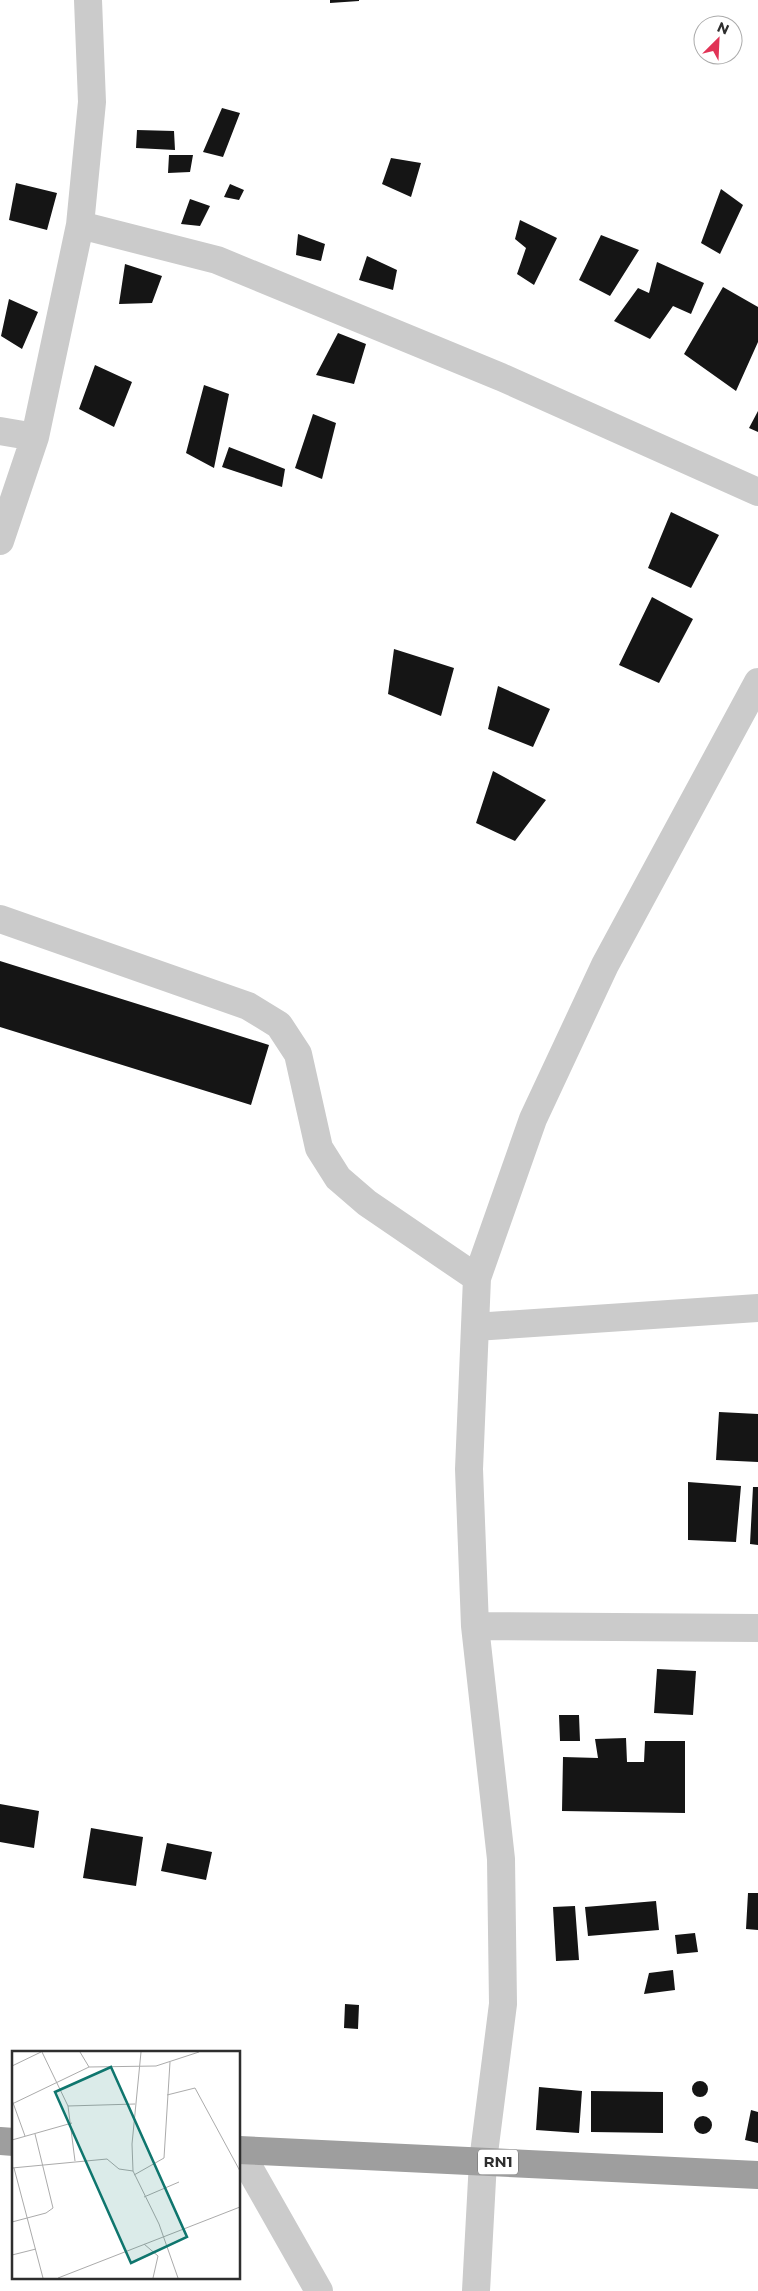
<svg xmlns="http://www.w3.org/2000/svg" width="758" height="2291" font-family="Montserrat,sans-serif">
  <rect width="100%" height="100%" fill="#fff"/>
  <path fill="#151515" d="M330 0H359V1L330 3Z
    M222 108 240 113 223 157 203 152Z
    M137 130 174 131 175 150 136 148Z
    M169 155H193L190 172 168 173Z
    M391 158 421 163 411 197 382 184Z
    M16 183 57 193 47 230 9 220Z
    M230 184 244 190 239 200 224 197Z
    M721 189 743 205 720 254 701 243Z
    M190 199 210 206 200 226 181 224Z
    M520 220 557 238 534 285 517 274 526 248 515 239Z
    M298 234 325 244 321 261 296 255Z
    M601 235 639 250 610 296 579 280Z
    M367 256 397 270 393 290 359 280Z
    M657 262 704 283 691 314 673 306 650 339 614 321 638 288 649 293Z
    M125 264 162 276 152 303 119 304Z
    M723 287 758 307V342L736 391 684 354Z
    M9 299 38 312 22 349 1 336Z
    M338 333 366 344 354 384 316 375Z
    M95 365 132 382 114 427 79 409Z
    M204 385 229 394 214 468 186 453Z
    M758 411V432L749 428Z
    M313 414 336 423 322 479 295 468Z
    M229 447 285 469 282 487 222 467Z
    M671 512 719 535 691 588 648 568Z
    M652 597 693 619 659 683 619 665Z
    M394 649 454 668 441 716 388 694Z
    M498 686 550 709 533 747 488 729Z
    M493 771 546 800 515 841 476 823Z
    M0 961 269 1045 251 1105 0 1027Z
    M719 1412 758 1414V1462L716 1460Z
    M688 1482 741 1486 736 1542 688 1540Z
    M753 1487H758V1545L750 1544Z
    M657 1669 696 1671 693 1715 654 1713Z
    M559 1715H579L580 1741H560Z
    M626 1738 627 1762H644L645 1741H685V1813L562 1811 563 1757 598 1758 595 1739Z
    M0 1804 39 1811 34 1848 0 1842Z
    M91 1828 143 1837 136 1886 83 1878Z
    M167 1843 212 1852 206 1880 161 1871Z
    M748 1893H758V1930L746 1929Z
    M656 1901 659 1930 588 1936 585 1907Z
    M575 1906 579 1960 556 1961 553 1907Z
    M695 1933 698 1952 677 1954 675 1935Z
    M673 1970 675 1990 644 1994 649 1973Z
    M345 2004 359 2005 358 2029 344 2028Z
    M692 2089a8 8 0 1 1 16 0a8 8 0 1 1-16 0Z
    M539 2087 582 2091 579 2133 536 2130Z
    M591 2091 663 2092V2133L591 2132Z
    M751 2110 758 2112V2143L745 2140Z
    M694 2125a9 9 0 1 1 18 0a9 9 0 1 1-18 0Z"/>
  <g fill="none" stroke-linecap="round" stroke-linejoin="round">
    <path stroke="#cbcbcb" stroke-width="28" d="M80 225 217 260 501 377 758 492
      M0 431 35 437
      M0 541 35 437 80 225 92 102 88 0
      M0 919 248 1006 279 1025 298 1054 319 1148 338 1178 367 1203 477 1278
      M475 1327 758 1308
      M475 1626 758 1628
      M239 2150 319 2291
      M476 2291 483 2161 503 2004 501 1859 475 1626 469 1469 477 1278 533 1119 605 965 758 682"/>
    <path stroke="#9e9e9e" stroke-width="28" d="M0 2141 14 2142
      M239 2150 758 2175"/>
  </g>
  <g text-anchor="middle" stroke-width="5" stroke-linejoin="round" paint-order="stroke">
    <rect fill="#fff" stroke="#6d6d6d" stroke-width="1" x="478" y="2149.5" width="40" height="25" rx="4"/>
    <g font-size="15" font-weight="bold" fill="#2e2e2e">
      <text x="498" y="2167">RN1</text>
    </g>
  </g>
  <g transform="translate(12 2051)">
    <rect width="228" height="228" fill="#fff"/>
    <path fill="none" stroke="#ababab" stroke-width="1" d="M30 1 56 55 63 110M68 1 77 16M129 1 120 93 121 120 147 173 166 227M0 15 29 1M155 44 183 37 228 120M0 49 13 85M0 53 77 16 144 15 187 1M56 55 123 53M0 89 60 72M0 117 95 108 107 118 121 120M2 117 31 227M122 124 152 107 158 11M132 146 167 131M0 171 34 162 41 157 23 83M132 193 146 205 141 227M0 204 24 198M46 227 228 156"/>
    <path fill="#0f766e" fill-opacity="0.15" stroke="#0f766e" stroke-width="2.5" d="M99 16 175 186 119 212 43 41Z"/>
    <rect width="228" height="228" fill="none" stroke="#2e2e2e" stroke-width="2.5"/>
  </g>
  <g transform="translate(718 40) rotate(24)"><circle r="24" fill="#ffffff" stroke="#ababab"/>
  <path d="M0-4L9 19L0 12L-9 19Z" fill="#e13356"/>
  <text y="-8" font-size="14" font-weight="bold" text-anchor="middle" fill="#2e2e2e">N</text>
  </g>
</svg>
